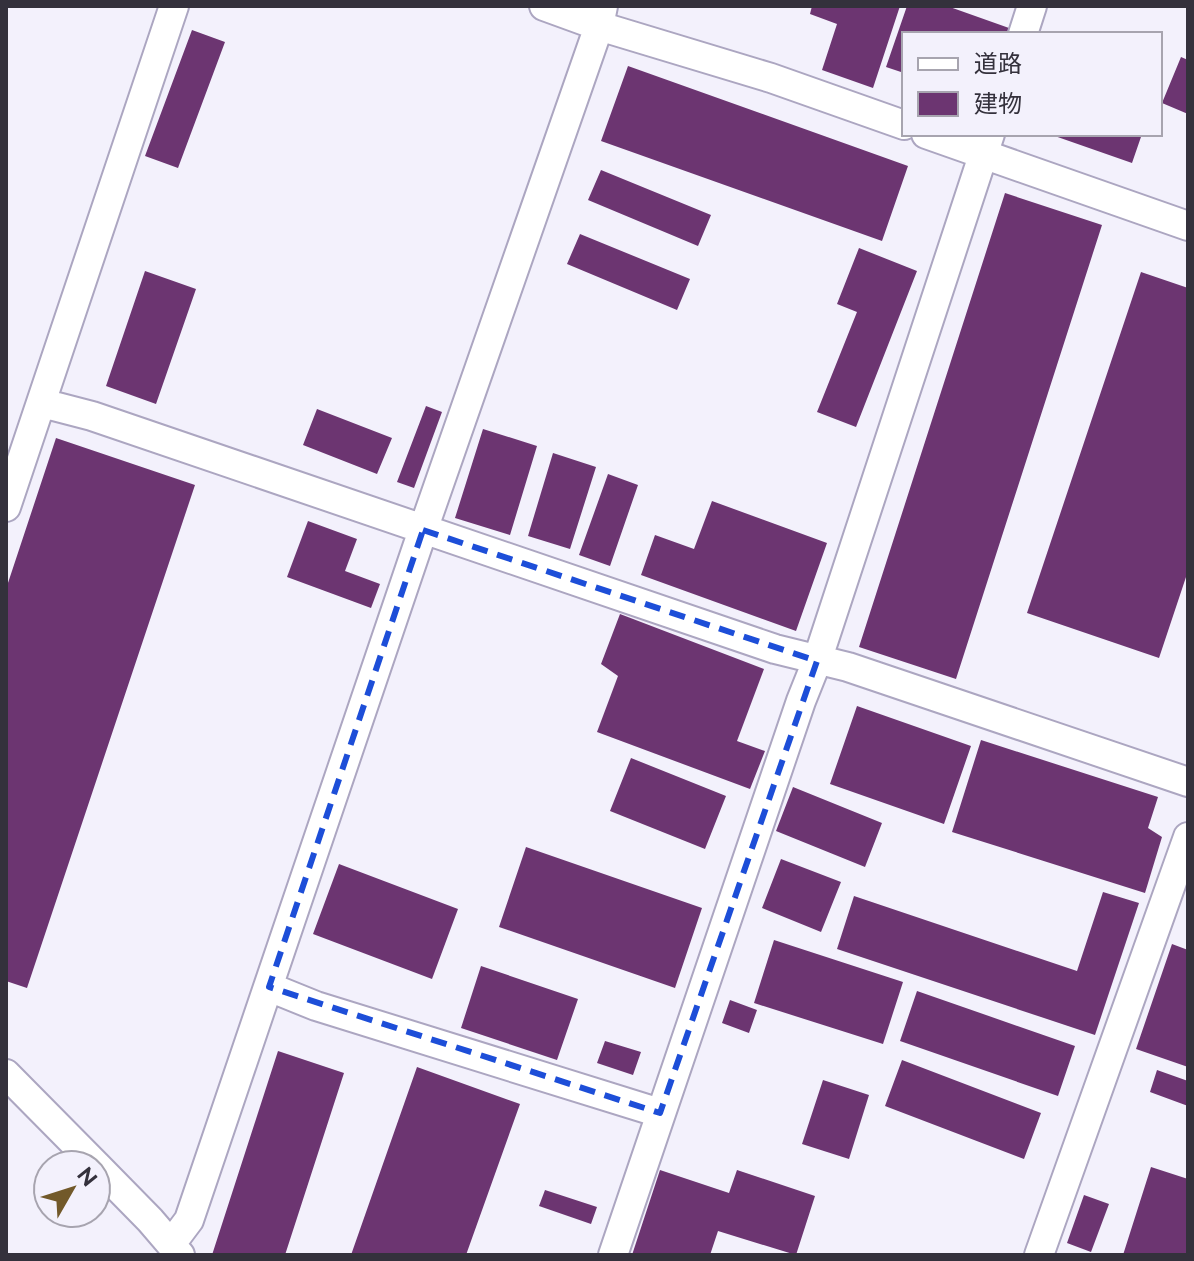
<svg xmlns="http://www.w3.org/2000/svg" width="1194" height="1261" font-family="Raleway,'Noto Sans JP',sans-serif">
  <rect width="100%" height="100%" fill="#f3f1fc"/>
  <path fill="#6c3571" d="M812 6H900L873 88 822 70 837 24 810 14Z
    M907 6H947L1009 28 1006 34H904V73L886 67Z
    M192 30 225 42 178 168 145 156Z
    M1181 57 1188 60V114L1162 103Z
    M628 66 908 166 882 241 601 141Z
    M1049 134H1142L1132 163Z
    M601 170 711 215 698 246 588 200Z
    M1005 193 1102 225 956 679 859 647Z
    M580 234 690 279 677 310 567 264Z
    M859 248 917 271 856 427 817 412 857 312 837 304Z
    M145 271 196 289 156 404 106 386Z
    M1141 272 1188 288V571L1159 658 1027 613Z
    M426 406 442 412 414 488 397 482Z
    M317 409 392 438 377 474 303 445Z
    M483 429 537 446 510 535 455 518Z
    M56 438 195 485 27 988 6 981V589Z
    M553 453 596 467 570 549 528 536Z
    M608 474 638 485 610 566 579 555Z
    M712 501 827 543 796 631 641 575 655 535 694 549Z
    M308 521 357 539 345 571 380 584 371 608 287 577Z
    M620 614 764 669 737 741 765 751 750 789 597 732 618 676 601 664Z
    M857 706 971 746 944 824 830 784Z
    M981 740 1158 797 1148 828 1162 837 1145 893 952 832Z
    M631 758 726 796 705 849 610 811Z
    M793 787 882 823 865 867 776 831Z
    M526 847 702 908 675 988 499 927Z
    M781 859 841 882 821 932 762 908Z
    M339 864 458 909 432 979 313 934Z
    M1103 892 1139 903 1095 1035 837 949 854 896 1077 971Z
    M774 940 903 982 883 1044 754 1003Z
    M1172 944 1188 950V1067L1136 1049Z
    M481 966 578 999 557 1060 461 1028Z
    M917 991 1075 1046 1058 1096 900 1041Z
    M730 1000 757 1010 749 1033 722 1023Z
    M605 1041 641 1052 633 1075 597 1063Z
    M278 1051 344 1073 285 1255H212Z
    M902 1060 1041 1113 1024 1159 885 1106Z
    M417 1067 520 1104 466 1255H351Z
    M1157 1070 1188 1081V1106L1150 1092Z
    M823 1080 869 1095 849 1159 802 1144Z
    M1151 1167 1188 1179V1255H1123Z
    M660 1170 729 1193 737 1170 815 1196 796 1255 718 1231 710 1255H632Z
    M545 1190 597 1207 591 1224 539 1206Z
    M1084 1195 1109 1204 1091 1252 1067 1243Z"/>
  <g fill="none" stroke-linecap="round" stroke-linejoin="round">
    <defs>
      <path id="minor" d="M544 6 599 26 771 78 904 125
        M1023 34 1032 6
        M926 134 1188 226
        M42 403 92 416 775 649 848 667 1188 782
        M6 507 174 6
        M269 987 316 1006 660 1113
        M6 1074 96 1165
        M96 1165 150 1220 180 1255
        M171 1244 189 1220 423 530 599 26 603 6
        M613 1255 801 701 817 661 990 134
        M1039 1255 1188 837"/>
    </defs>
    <use href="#minor" stroke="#aca6c1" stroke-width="32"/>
    <use href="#minor" stroke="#fff" stroke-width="28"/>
  </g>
  <path fill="none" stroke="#1d4ed8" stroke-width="6" stroke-dasharray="16 10" stroke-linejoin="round" d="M423 530 817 661 660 1113 269 987Z"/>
  <rect width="1194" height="1261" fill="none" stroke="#34313c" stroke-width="16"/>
  <rect x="902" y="32" width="260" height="104" fill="#f3f1fc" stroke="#a7a4af" stroke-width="2"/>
  <rect x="918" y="58" width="40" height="12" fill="#ffffff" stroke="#a7a4af" stroke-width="2"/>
  <text x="974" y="72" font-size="24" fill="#34313c">道路</text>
  <rect x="918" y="92" width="40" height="24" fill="#6c3571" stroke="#a7a4af" stroke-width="2"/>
  <text x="974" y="112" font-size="24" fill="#34313c">建物</text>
  <g transform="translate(72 1189) rotate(51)"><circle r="38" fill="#f3f1fc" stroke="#a7a4af" stroke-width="2"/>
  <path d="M0-6L14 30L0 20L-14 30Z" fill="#72592a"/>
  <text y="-12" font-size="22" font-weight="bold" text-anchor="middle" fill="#34313c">N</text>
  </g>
</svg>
